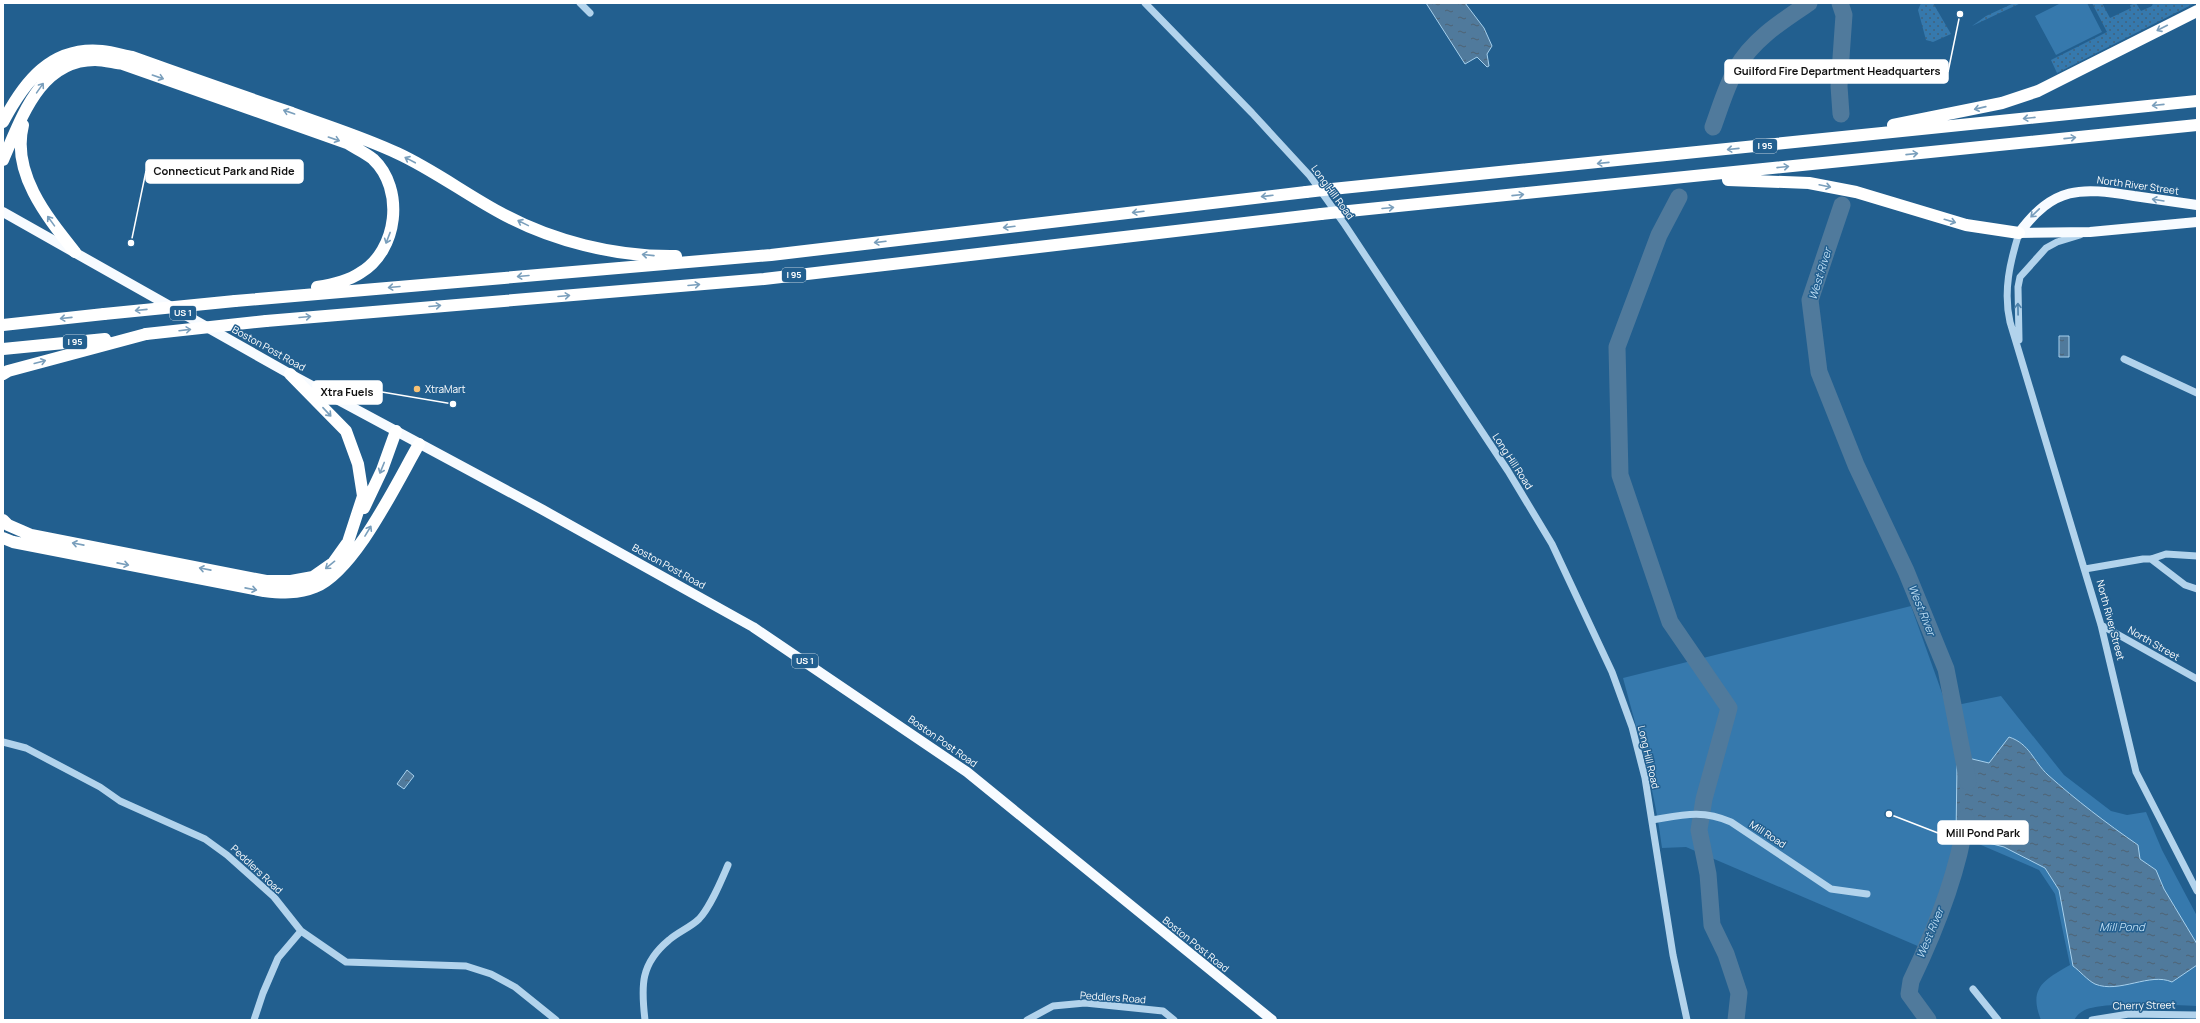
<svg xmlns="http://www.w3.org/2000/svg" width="2200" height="1023" font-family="Manrope,sans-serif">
  <defs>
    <pattern id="grass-dots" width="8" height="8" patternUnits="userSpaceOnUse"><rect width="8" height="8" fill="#3679ad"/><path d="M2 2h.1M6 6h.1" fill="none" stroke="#41627c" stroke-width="1.8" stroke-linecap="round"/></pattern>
    <pattern id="water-ripples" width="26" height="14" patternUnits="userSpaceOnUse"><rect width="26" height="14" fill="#507a9c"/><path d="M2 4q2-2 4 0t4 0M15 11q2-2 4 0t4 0" fill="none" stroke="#4e6374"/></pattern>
  </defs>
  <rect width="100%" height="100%" fill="#225f8f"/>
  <path fill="url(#grass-dots)" d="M1921 3H1933L1951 34 1933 42 1926 40 1918 10Z
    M2014 3H2021L1972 26 1986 16Z
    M2092 3H2102L2110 18 2131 8 2130 5 2136 3 2141 11 2152 6 2153 3H2195L2057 73 2051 60 2107 32Z"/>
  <path fill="#3679ad" d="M2061 3H2087L2102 32 2056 55 2035 16Z
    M1911 606 1947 707 2001 696 2064 775 2111 811 2127 815 2146 812 2162 850 2197 916V1006C2174 1005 2100 1001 2083 1011 2079 1013 2076 1017 2074 1020H2041C2028 988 2044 980 2070 965L2055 894 2039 870 1974 842 1963 846 1956 877 1927 950 1686 847 1662 848C1655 790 1638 734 1623 678Z"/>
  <path fill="url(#water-ripples)" stroke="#a6d0ed" d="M1426 3H1465L1484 28 1492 46 1487 54 1489 66 1487 67 1477 57 1465 64Z
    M2059 336H2069V357H2059Z
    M2009 737C2030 744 2033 761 2048 775 2076 800 2106 823 2138 845L2140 859 2156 870 2164 889 2197 944V965L2172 982C2150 972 2119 994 2095 984 2087 980 2080 971 2073 966L2059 890 2045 868 2004 847 1977 840 1969 843 1956 838 1957 762 1968 758 1989 763Z
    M407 770 414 776 404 789 397 784Z"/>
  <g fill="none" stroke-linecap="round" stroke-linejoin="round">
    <path stroke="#507a9c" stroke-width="17" d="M1840 3 1844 15 1839 86 1841 114
      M1713 127C1720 108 1726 87 1736 69 1752 40 1782 21 1809 3
      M1679 197 1659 235 1617 347 1620 475 1670 622 1729 708 1704 799 1699 830 1708 874 1712 925 1726 954 1739 993 1736 1020
      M1842 205 1810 300 1819 372 1856 465 1906 571 1946 669 1968 782
      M1928 1020 1909 994 1911 981C1935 931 1958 874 1966 818"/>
    <path stroke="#b2d3ec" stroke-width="7" d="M580 3 590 13
      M1145 3 1252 113 1310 176 1345 225 1508 471 1552 544 1612 672 1632 727 1645 778 1673 955 1687 1020
      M2019 233C2010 262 2003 291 2010 322L2101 625 2136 772 2197 891
      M2019 340 2018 287 2020 277 2046 248 2057 242 2080 235
      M2124 359 2197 393
      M2151 559 2185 585 2197 589
      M2085 569 2143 559H2151L2166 554 2197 556
      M2101 625 2197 679
      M3 742 26 748 100 787 120 801 205 839 227 855 274 897 301 931 346 962 466 966 491 974 515 987 556 1020
      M1652 820C1682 815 1702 809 1731 822L1831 889 1867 894
      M1973 989 1998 1020
      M254 1020 263 993 278 958 301 931
      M645 1020C641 986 640 964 669 940 678 932 691 927 699 919 711 906 721 881 728 865
      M1027 1020 1053 1006 1085 1003 1163 1011 1174 1020
      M2092 1020 2129 1014 2197 1015"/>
    <path stroke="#f7fbff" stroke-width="10" d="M3 212 290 374 543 510 753 627 967 772 1272 1020
      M2019 233C2054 186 2080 187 2134 196 2155 199 2176 202 2197 205
      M2019 233 2090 232 2197 222"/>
    <path stroke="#fff" stroke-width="12" d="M3 122C24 82 51 46 102 51 112 52 122 55 132 57 185 76 239 95 292 113 327 126 363 137 397 153 432 169 464 193 499 212 551 241 616 257 676 256
      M23 125C11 173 47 217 75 252
      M1893 125 2002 103 2038 91 2197 11
      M3 160C22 117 40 60 95 60 104 60 114 63 123 64L347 143C355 148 366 153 373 159 405 189 398 251 360 273 348 281 330 285 317 287
      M1728 180 1809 183 1856 192 1966 225 2019 233
      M1332 189 2197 101
      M1349 211 2197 125
      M235 301 771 255 1306 192
      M266 321 764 279 1321 214
      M3 325 104 314
      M3 349 105 339
      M3 374 8 371 146 334
      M364 508 382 470 396 431
      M3 520 8 525 31 535 266 581H291L313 577 333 563 348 542 363 496 358 464 346 431 290 374
      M3 538 13 542 264 591C281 593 298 594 315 587 355 571 397 482 419 444"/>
    <path stroke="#fff" stroke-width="12" d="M1306 192 1332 189
      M1321 214 1349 211
      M104 314 235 301
      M146 334 266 321"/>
  </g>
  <defs><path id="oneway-shaft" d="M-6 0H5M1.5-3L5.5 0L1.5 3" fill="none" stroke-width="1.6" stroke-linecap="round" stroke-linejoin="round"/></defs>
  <g stroke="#7a9fbc">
    <use href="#oneway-shaft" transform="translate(2162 28) rotate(153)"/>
    <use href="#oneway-shaft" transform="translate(158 77) rotate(19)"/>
    <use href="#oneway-shaft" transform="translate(40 88) rotate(-55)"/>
    <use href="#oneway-shaft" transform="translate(2158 105) rotate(174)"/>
    <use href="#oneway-shaft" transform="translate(1980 108) rotate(167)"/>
    <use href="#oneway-shaft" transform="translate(289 112) rotate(-161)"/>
    <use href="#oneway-shaft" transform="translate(2029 118) rotate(174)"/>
    <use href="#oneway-shaft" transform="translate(2070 138) rotate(-6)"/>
    <use href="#oneway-shaft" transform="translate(334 139) rotate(19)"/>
    <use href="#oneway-shaft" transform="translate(1733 149) rotate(174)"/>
    <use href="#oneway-shaft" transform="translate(1912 154) rotate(-6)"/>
    <use href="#oneway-shaft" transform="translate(410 160) rotate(-152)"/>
    <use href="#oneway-shaft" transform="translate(1603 163) rotate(174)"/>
    <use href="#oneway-shaft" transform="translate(1783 167) rotate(-6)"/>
    <use href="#oneway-shaft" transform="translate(1825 186) rotate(12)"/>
    <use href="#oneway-shaft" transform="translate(1518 195) rotate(-6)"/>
    <use href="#oneway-shaft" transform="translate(1267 196) rotate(173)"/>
    <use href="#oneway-shaft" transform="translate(1388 208) rotate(-5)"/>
    <use href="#oneway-shaft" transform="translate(1138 212) rotate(173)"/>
    <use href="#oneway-shaft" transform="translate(51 221) rotate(-126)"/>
    <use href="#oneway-shaft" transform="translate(1950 221) rotate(16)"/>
    <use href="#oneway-shaft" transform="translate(523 223) rotate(-154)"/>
    <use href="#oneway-shaft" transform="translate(1009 227) rotate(173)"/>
    <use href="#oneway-shaft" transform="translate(388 238) rotate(111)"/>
    <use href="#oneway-shaft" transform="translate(880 242) rotate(173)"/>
    <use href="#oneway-shaft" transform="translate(648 255) rotate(-174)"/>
    <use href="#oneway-shaft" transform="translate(523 276) rotate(175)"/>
    <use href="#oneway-shaft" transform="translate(694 285) rotate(-5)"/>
    <use href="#oneway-shaft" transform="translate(394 287) rotate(175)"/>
    <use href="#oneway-shaft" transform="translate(564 296) rotate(-5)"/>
    <use href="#oneway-shaft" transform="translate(435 306) rotate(-5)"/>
    <use href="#oneway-shaft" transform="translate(141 310) rotate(174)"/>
    <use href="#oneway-shaft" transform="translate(305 317) rotate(-5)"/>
    <use href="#oneway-shaft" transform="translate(66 318) rotate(174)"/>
    <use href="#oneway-shaft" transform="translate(185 330) rotate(-7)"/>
    <use href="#oneway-shaft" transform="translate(40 362) rotate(-15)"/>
    <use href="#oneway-shaft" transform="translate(327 412) rotate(47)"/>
    <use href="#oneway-shaft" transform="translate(382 468) rotate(112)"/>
    <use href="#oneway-shaft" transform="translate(368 531) rotate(-59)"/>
    <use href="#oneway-shaft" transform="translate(78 544) rotate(-169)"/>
    <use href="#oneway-shaft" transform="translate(123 564) rotate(11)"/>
    <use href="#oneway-shaft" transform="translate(330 565) rotate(141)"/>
    <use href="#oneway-shaft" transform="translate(205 569) rotate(-169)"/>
    <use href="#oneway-shaft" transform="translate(251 589) rotate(11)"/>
  </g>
  <g stroke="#779dbc">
    <use href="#oneway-shaft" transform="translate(2158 200) rotate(-171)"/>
    <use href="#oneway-shaft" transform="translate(2035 213) rotate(136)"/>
  </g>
  <use stroke="#4d82ab" href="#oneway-shaft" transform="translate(2018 309) rotate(-91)"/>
  <circle fill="#f8c274" stroke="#225f8f" stroke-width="1.5" cx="417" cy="389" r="4"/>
  <g text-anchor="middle" stroke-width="3" stroke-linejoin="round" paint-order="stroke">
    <g fill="#225f8f" stroke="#bdcfdd" stroke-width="1">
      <rect x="1753" y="139" width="24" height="14" rx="3"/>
      <rect x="782" y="268" width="24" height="14" rx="3"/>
      <rect x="170" y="306" width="26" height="14" rx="3"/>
      <rect x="63" y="335" width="24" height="14" rx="3"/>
      <rect x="792" y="654" width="26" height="14" rx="3"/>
    </g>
    <g font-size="9" font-weight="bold" fill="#fff">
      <text x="1765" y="149">I 95</text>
      <text x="794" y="278">I 95</text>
      <text x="183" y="316">US 1</text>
      <text x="75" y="345">I 95</text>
      <text x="805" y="664">US 1</text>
    </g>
    <g font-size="10" fill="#fff" stroke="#225f8f">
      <text transform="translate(2138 185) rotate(8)" y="4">North River Street</text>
      <text transform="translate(1333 192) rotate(54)" y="4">Long Hill Road</text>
      <text transform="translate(269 348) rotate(29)" y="4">Boston Post Road</text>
      <text transform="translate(1513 461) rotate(57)" y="4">Long Hill Road</text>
      <text transform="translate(669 566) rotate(29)" y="4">Boston Post Road</text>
      <text transform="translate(2111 620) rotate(75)" y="4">North River Street</text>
      <text transform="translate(2154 643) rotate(30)" y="4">North Street</text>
      <text transform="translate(943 741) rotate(35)" y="4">Boston Post Road</text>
      <text transform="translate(1649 757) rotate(77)" y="4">Long Hill Road</text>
      <text transform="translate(1768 834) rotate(33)" y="4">Mill Road</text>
      <text transform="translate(257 869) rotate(43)" y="4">Peddlers Road</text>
      <text transform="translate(1196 944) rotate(39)" y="4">Boston Post Road</text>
      <text transform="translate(1113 997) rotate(4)" y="4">Peddlers Road</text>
      <text transform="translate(2144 1005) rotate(-1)" y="4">Cherry Street</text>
    </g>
    <g font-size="10" fill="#fff" stroke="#225f8f" text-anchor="start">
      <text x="425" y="393">XtraMart</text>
    </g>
    <g font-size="11" font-style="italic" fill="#beddf3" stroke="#225f8f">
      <text transform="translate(1820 274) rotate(-73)" y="4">West River</text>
      <text transform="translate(1922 610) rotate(68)" y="4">West River</text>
      <text x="2122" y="931">Mill Pond</text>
      <text transform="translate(1930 933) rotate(-67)" y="4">West River</text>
    </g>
  </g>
  <path fill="none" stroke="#fff" stroke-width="1.5" d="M1960 14L1948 72M131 243L146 171M453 404L382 392M1889 814L1938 833"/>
  <g fill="#fff" stroke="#225f8f" stroke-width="1.5">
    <circle cx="1960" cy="14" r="4"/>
    <circle cx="131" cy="243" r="4"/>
    <circle cx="453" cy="404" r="4"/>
    <circle cx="1889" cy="814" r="4"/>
  </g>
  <g fill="#fff" stroke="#fff" stroke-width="1.5">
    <rect x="1725" y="60" width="223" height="23" rx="4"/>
    <rect x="146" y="160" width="157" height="23" rx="4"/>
    <rect x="313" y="381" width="69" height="23" rx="4"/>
    <rect x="1938" y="821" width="90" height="23" rx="4"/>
  </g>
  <g font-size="11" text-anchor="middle" font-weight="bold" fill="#111">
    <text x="1837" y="75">Guilford Fire Department Headquarters</text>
    <text x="224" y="175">Connecticut Park and Ride</text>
    <text x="347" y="396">Xtra Fuels</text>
    <text x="1983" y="837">Mill Pond Park</text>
  </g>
  <rect width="2200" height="1023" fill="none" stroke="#ffffff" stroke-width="8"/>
</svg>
